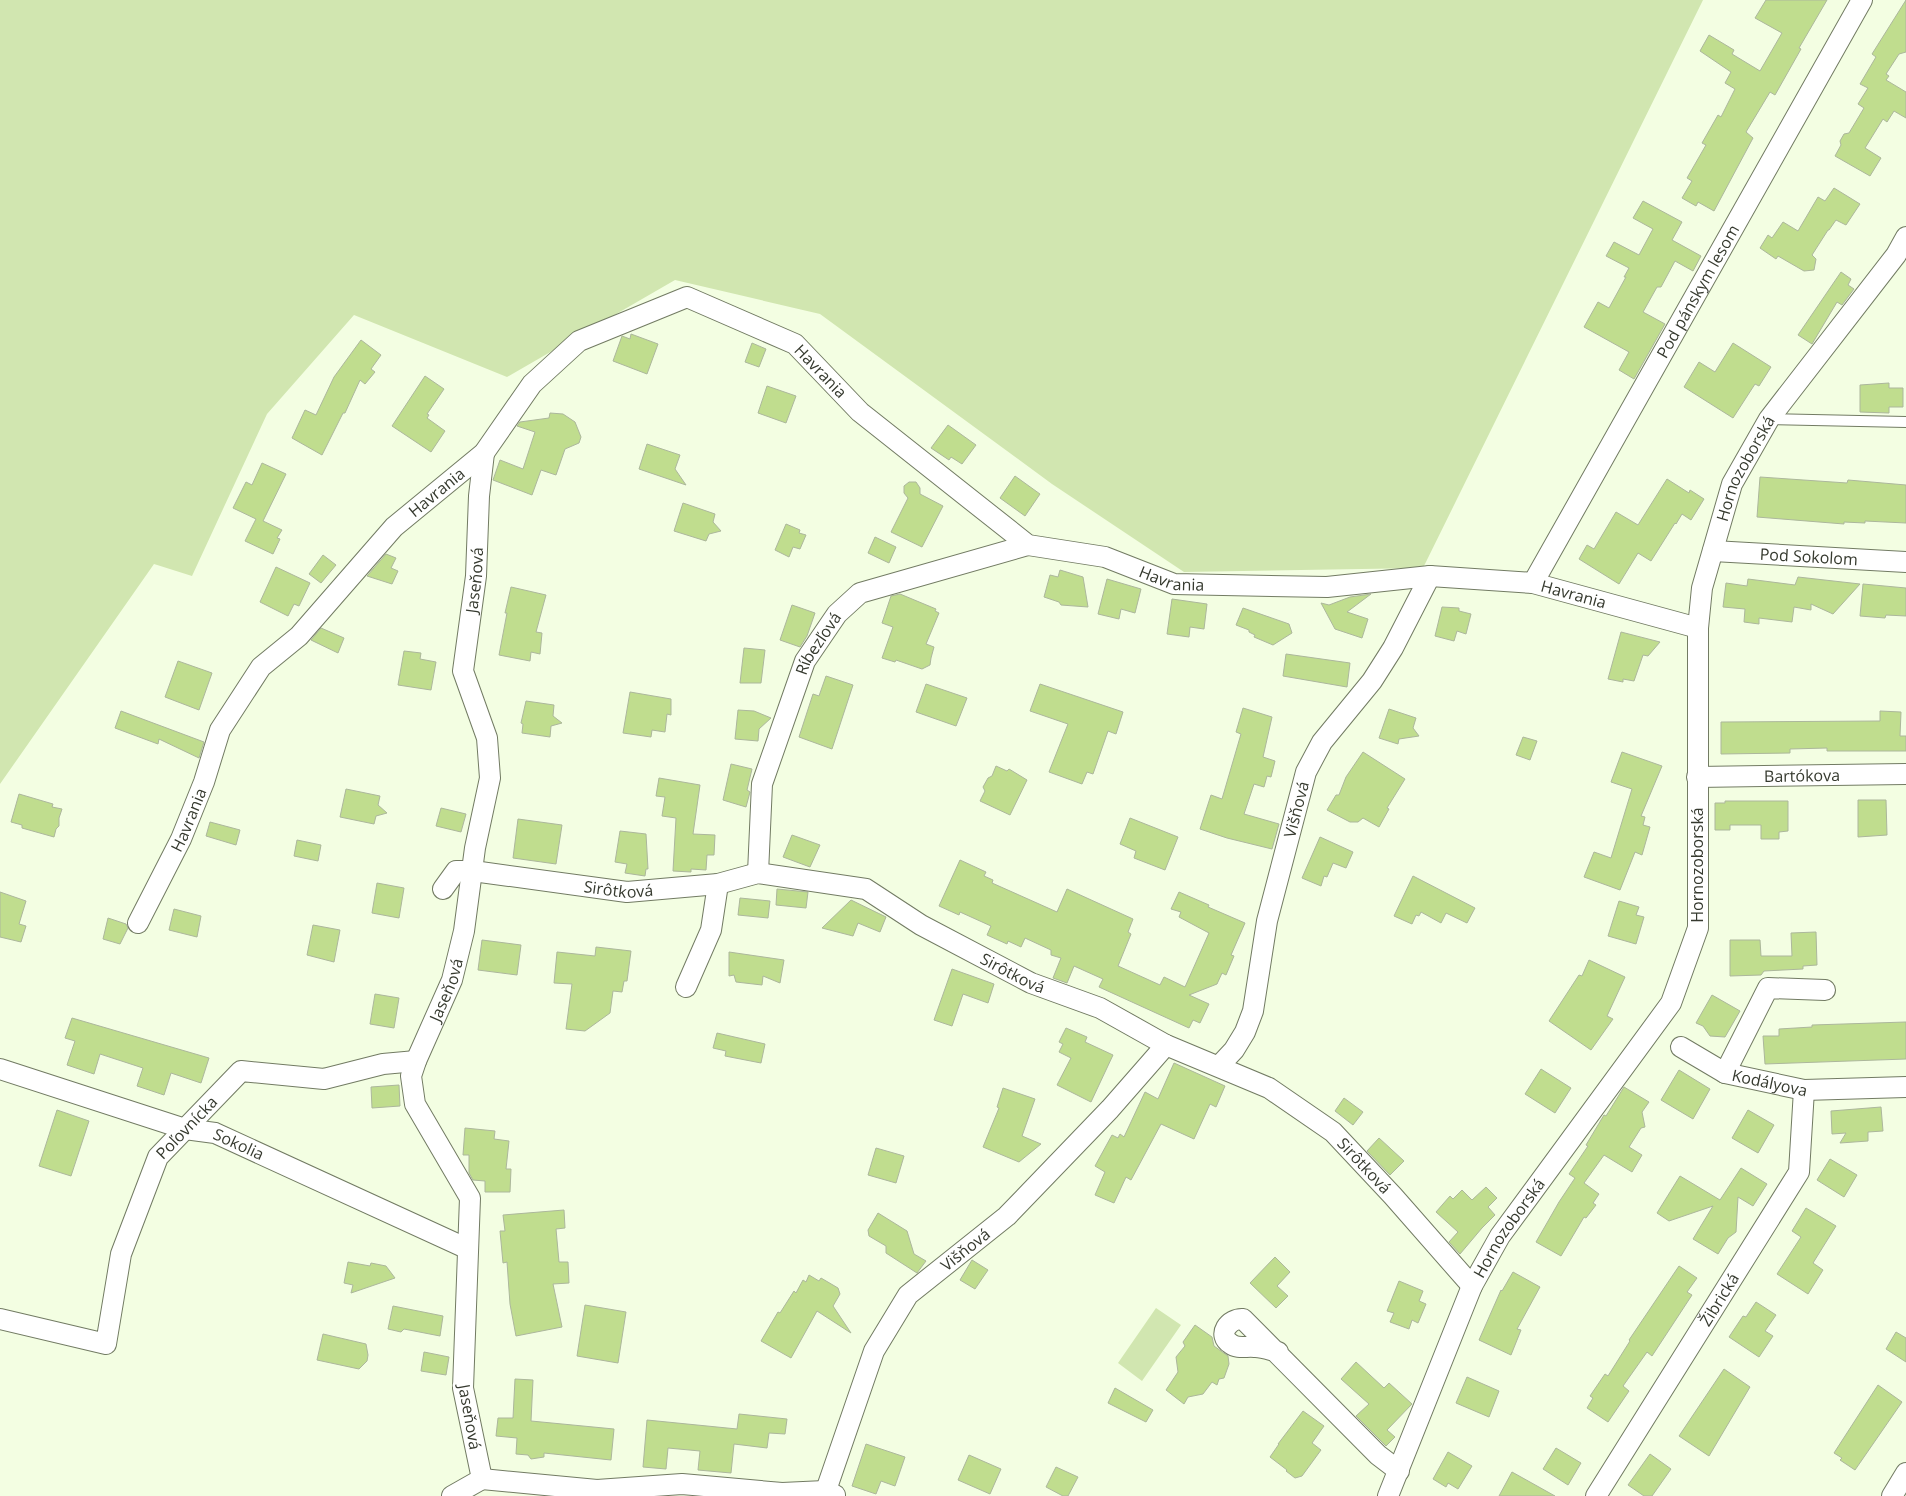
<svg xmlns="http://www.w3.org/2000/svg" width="1906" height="1496" font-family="'Open Sans',sans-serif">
  <rect width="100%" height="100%" fill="#f3fee2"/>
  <path fill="#d1e6b0" d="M0 0H1703L1423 568 1184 572 1052 484 820 314 675 280 507 377 354 315 267 414 192 576 154 564 0 784Z
    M1156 1308 1181 1325 1142 1381 1118 1363Z"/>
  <path fill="#c0dd8e" stroke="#acb79c" d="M1766 0H1827L1799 48 1801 49 1775 95 1770 92 1746 132 1753 138 1714 211 1698 202 1696 206 1682 198 1692 181 1687 178 1706 145 1702 143 1718 115 1721 117 1735 89 1725 83 1731 72 1700 51 1709 35 1734 50 1732 54 1760 71 1782 33 1755 18Z
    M1906 0V52L1899 54 1886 74 1889 76 1886 80 1906 92V118L1894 111 1887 122 1883 119 1865 148 1881 158 1870 176 1835 156 1841 145 1840 141 1844 134 1849 133 1864 108 1858 104 1868 88 1860 84 1876 57 1872 54Z
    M1834 188 1860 204 1846 225 1836 220 1829 230H1828L1812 255 1816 259 1814 270 1804 271 1778 256 1776 259 1760 248 1768 235 1772 238 1783 222 1798 231 1818 197 1825 201Z
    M1643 201 1682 222 1672 240 1701 256 1693 271 1675 261 1661 287H1657L1643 312 1665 324 1634 379 1619 370 1629 352 1584 327 1598 302 1609 308 1626 277H1624L1629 268 1606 256 1614 242 1639 255 1653 229 1633 218Z
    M1841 272 1851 279 1848 285 1854 289 1842 305 1837 302 1812 344 1798 335Z
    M631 334 658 344 647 374 613 361 622 336 630 339Z
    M361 340 381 355 371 369 375 372 365 384 360 380 345 413H343L322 455 292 438 305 410 316 415 334 377Z
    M752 343 766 349 759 367 745 362Z
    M1733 343 1771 367 1759 386 1755 384 1733 418 1684 387 1699 362 1715 372Z
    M425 376 444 389 427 414 429 415 427 418 445 431 431 452 392 426Z
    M1889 383V388H1903V407H1889V413L1860 412V385Z
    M767 386 796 396 786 423 758 413Z
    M550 413 563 414 575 422 581 437 579 443 565 449 556 475 541 470 532 495 493 480 500 460 523 469 535 432 517 426 520 422 549 418Z
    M948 425 976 445 962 464 951 457 949 460 931 448Z
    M647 444 680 455 675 469 686 485 639 469Z
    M262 463 286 474 263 521 282 530 277 538 280 539 273 554 245 541 256 519 233 508 246 482 252 485Z
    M1015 476 1040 494 1025 516 1000 498Z
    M1760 477 1847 483 1848 480 1906 485V523L1865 521V523L1844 522V524L1757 517Z
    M1667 479 1689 493 1690 490 1704 499 1691 520 1682 514 1676 524 1675 523 1651 561 1638 553 1619 584 1579 559 1587 545 1594 549 1616 512 1638 525Z
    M909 482H916L920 488V494L943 506 922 547 891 532 908 498 904 493V486Z
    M683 503 715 514 713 522 721 531 709 534 706 541 674 531Z
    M786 524 800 530 799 533 806 535 800 549 793 547 789 557 775 550Z
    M875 537 896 547 889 563 868 553Z
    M386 554 396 558 391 568 398 571 392 584 367 576Z
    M323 555 336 565 321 583 309 574Z
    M276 567 310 583 299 606 294 604 288 616 260 602Z
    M1060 570 1083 577 1088 607 1061 605 1059 602 1044 597 1050 575 1058 577Z
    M1798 577 1860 584 1833 614 1811 604V610L1794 607 1792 622 1759 618V624L1744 622 1745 609 1723 607 1726 583 1747 586 1748 579 1795 585Z
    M1107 579 1141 589 1135 613 1121 609 1119 619 1098 614Z
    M1863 584 1906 588V616L1886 615 1885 618 1860 616Z
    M511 587 546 595 536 632 542 633 540 654 531 652 530 661 499 655 507 613H505Z
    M900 594 936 609 935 611 939 613 926 644 934 647 931 658 930 665 922 669 896 660 895 662 882 658 893 627 882 623 891 596Z
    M1371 594 1347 612 1368 619 1362 638 1335 629 1321 603 1329 605 1350 597Z
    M1172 599 1207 604 1204 629 1190 627 1189 637 1167 634Z
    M792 605 815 613 807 636 800 647 780 640Z
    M1442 607 1459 608V611L1471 614 1466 634 1457 631 1454 641 1435 636Z
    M1243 608 1289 624 1292 633 1273 645 1254 637 1255 635 1249 632V630L1236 625Z
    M321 628 344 638 338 653 311 640Z
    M1621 632 1660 642 1648 656 1643 655 1634 681 1623 679V682L1608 679Z
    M744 648 765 650 761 683H740Z
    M404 651 421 653 420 659 436 662 431 690 398 685Z
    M1286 654 1350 663 1347 687 1283 676Z
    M178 661 212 673 199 710 165 697Z
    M826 676 853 685 832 749 799 737 813 694 819 696Z
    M926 684 967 698 956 726 916 712Z
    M1040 684 1123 712 1116 734 1108 731 1093 774 1087 772 1082 784 1049 772 1068 724 1030 711Z
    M630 692 671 699V715L667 714 665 732 652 730 651 737 623 733Z
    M526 701 554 705 553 716 562 723 551 726 550 737 522 733 523 724 521 723Z
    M1243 708 1272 717 1263 757 1275 761 1271 777 1267 776 1264 787 1254 784 1244 814 1279 824 1272 849 1227 838 1200 829 1211 795 1222 799 1241 734 1236 732Z
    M1389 709 1416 718 1413 728 1419 736 1399 739 1398 744 1379 738Z
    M738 710 754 711 771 718 759 729 758 741 735 739Z
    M121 711 204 742 199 758 159 739 158 744 115 728Z
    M1880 711 1901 712 1900 736H1906V751H1827V748L1790 749V753L1721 754V722L1880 721Z
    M1523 737 1537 741 1530 760 1516 755Z
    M1363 752 1405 779 1387 808 1389 809 1379 827 1363 818 1358 822H1350L1327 810 1336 795H1339L1346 777Z
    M1622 752 1662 766 1641 816 1645 817 1643 825 1650 827 1642 855 1635 852 1620 890 1584 877 1594 852 1611 858 1632 789 1611 782Z
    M731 764 752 769 747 790 750 792 746 807 723 800Z
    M996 766 1007 771 1009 769 1027 780 1010 815 980 801 985 791 983 787 988 778 992 776Z
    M659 778 700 785 693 834 715 835 714 855H707L706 870 691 869V872L673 871 676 818 662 816 665 797 656 796Z
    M346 789 380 796 378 805 387 813 376 816 374 824 340 817Z
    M19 794 53 804 52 807 62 809 59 818V826L56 829 54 837 22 828V825L11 822Z
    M1858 800H1886L1887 835 1858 837Z
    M1725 801H1788V831L1779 832V839H1761V825H1730V830H1715V803H1725Z
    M441 808 466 814 461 832 436 826Z
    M1130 818 1178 837 1165 870 1134 858 1136 851 1120 844Z
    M518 819 562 825 556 864 513 858Z
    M210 822 240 830 236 845 206 836Z
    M620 831 646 834 648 869H646L645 876 625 873 627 864 615 862Z
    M792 835 820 845 810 867 783 857Z
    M1320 837 1353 852 1346 868 1333 863 1327 877 1324 876 1321 886 1302 878Z
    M297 840 321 845 318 861 294 856Z
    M960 860 986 872 984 876 993 880 992 883 1057 912 1067 889 1133 919 1128 932 1131 934 1118 966 1160 985 1164 977 1185 987 1209 933 1179 917 1181 912 1171 909 1179 892 1209 905 1208 907 1245 923 1231 955 1234 956 1226 975 1222 973 1217 984 1189 995 1209 1004 1200 1023 1193 1020 1189 1028 1099 987 1103 979 1074 966 1067 983 1053 978 1061 958 1051 955V950L1025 938 1021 947 1008 941 1007 944 987 935 991 926 960 912 959 915 939 906Z
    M1413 876 1475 908 1467 923 1446 913 1441 923 1421 912 1419 916 1416 915 1412 924 1394 916Z
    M377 883 404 888 399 918 372 913Z
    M777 889 808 892 806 908 776 905Z
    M0 892 26 901 19 924 26 926 21 942 0 937Z
    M740 898 770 901 768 918 738 915Z
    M851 900 886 917 880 932 858 923 853 936 822 928Z
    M1619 901 1639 907 1636 915 1644 917 1636 944 1608 936Z
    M174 909 201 916 197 937 169 930Z
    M108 918 126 924 128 928 120 944 103 939Z
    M313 925 340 930 334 962 307 955Z
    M1816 932 1817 965 1803 966V969L1764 971 1761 975 1730 976V940H1760L1761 956H1792L1791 933Z
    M482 940 521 945 517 975 478 970Z
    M596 947 631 951 627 981H624L622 992 613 991 610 1013 585 1031 566 1029 572 984 554 983 557 952 595 956Z
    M729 952 784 960 780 983 763 976 762 985 736 982 734 975 729 976Z
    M1589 960 1625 977 1607 1016 1613 1019 1591 1050 1549 1021 1579 975 1582 976Z
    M952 969 994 984 988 1003 963 994 952 1026 934 1020Z
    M375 994 399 998 394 1028 370 1024Z
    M1712 995 1740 1011 1725 1037 1710 1036 1703 1026 1696 1023Z
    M72 1018 209 1058 201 1083 171 1073 164 1095 137 1086 143 1068 100 1054 94 1074 67 1065 75 1041 65 1038Z
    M1906 1022V1059L1765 1064 1763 1036H1779V1029L1812 1027V1025Z
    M1066 1028 1087 1037 1085 1042 1113 1055 1091 1102 1057 1085 1071 1058 1059 1052 1063 1044 1059 1042Z
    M717 1033 765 1044 761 1063 725 1056 726 1051 713 1048Z
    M1174 1063 1225 1086 1216 1107 1210 1104 1194 1139 1161 1124 1131 1180 1126 1177 1114 1203 1095 1195 1105 1172 1095 1166 1112 1135 1118 1138 1120 1134 1124 1137 1145 1092 1158 1099Z
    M1541 1069 1571 1088 1555 1113 1525 1094Z
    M1679 1070 1710 1089 1693 1119 1661 1100Z
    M399 1085 400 1106 372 1108 371 1087Z
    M1624 1087 1649 1102 1642 1112 1645 1127 1641 1128 1629 1147 1642 1155 1632 1172 1604 1155 1584 1183 1599 1194 1593 1203 1596 1205 1586 1218 1584 1217 1561 1256 1536 1242 1559 1202 1575 1178 1569 1174 1588 1146 1586 1145 1604 1115 1606 1116Z
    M1003 1088 1035 1099 1022 1136 1041 1144 1019 1162 983 1147 999 1108 997 1107Z
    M1344 1098 1363 1112 1353 1125 1335 1111Z
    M1881 1107 1883 1131 1868 1132V1141L1840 1143 1846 1133 1832 1134 1831 1111Z
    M57 1110 89 1121 71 1176 39 1166Z
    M1748 1110 1774 1125 1758 1153 1732 1138Z
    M465 1128 495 1131 494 1139 509 1141 506 1169H511L510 1192H485V1181L473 1180 469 1173V1155H463Z
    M1379 1138 1404 1161 1390 1175 1367 1151Z
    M876 1148 904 1156 896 1183 868 1175Z
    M1830 1159 1857 1175 1844 1197 1817 1180Z
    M1741 1168 1767 1184 1753 1206 1738 1197 1736 1232 1728 1238 1718 1254 1693 1239 1713 1206 1669 1221 1657 1213 1680 1176 1720 1200Z
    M1486 1187 1497 1198 1488 1207 1495 1215 1482 1228 1460 1254 1449 1242 1458 1232 1436 1212 1450 1196 1453 1199 1462 1190 1472 1200Z
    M1806 1208 1836 1226 1813 1263 1823 1270 1808 1294 1777 1274 1801 1237 1792 1231Z
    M564 1210 565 1228 556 1229 559 1262H568L569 1283 553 1284 562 1327 516 1336 510 1304 507 1262 503 1263 500 1231H505L503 1215Z
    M878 1213 907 1231 914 1254 926 1261 917 1273 886 1253V1246L869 1236 868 1230Z
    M1275 1257 1290 1272 1277 1286 1288 1296 1276 1308 1250 1283Z
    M972 1260 988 1270 975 1289 960 1280Z
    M348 1262 370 1266 371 1263 386 1266 395 1278 351 1293 353 1285 344 1283Z
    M1679 1266 1697 1278 1687 1292 1692 1295 1652 1356 1647 1352 1623 1386 1629 1391 1608 1422 1587 1408 1593 1398 1590 1396 1605 1374 1608 1376 1630 1341 1629 1340Z
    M1513 1272 1540 1287 1517 1329 1521 1330 1511 1355 1479 1340 1501 1290 1502 1291Z
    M809 1275 819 1281 821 1278 838 1288 840 1294 833 1306 851 1333 817 1311 791 1358 761 1341 778 1312 780 1313 794 1291 796 1293 803 1280 806 1282Z
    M1399 1281 1423 1291 1419 1301 1426 1304 1418 1323 1412 1320 1409 1329 1390 1322 1394 1313 1387 1311Z
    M1756 1302 1776 1315 1765 1331 1773 1336 1759 1357 1729 1337 1743 1316 1746 1317Z
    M585 1305 626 1312 618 1363 577 1356Z
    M393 1306 443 1316 440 1336 404 1329 401 1332 388 1329Z
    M1195 1325 1212 1337 1214 1346 1228 1356 1229 1364 1224 1378 1219 1379 1217 1385 1212 1382 1203 1394 1188 1397 1184 1404 1166 1390 1178 1372 1176 1357 1185 1346 1183 1342Z
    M1896 1332 1906 1338V1362L1886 1349Z
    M323 1334 366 1344 368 1355 367 1361 359 1369 317 1360Z
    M424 1352 449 1357 446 1375 421 1371Z
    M1356 1362 1384 1388 1389 1383 1412 1404 1387 1430 1395 1437 1386 1446 1356 1416 1369 1404 1341 1379Z
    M1724 1369 1750 1387 1709 1456 1679 1436Z
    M1467 1377 1499 1391 1489 1417 1456 1403Z
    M515 1379 533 1380 531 1421 614 1429 611 1460 544 1453V1457L531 1459 528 1455 516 1454 517 1438 496 1436 498 1418H513Z
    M1878 1385 1902 1402 1855 1470 1840 1460 1842 1458 1834 1453Z
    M1115 1388 1153 1410 1146 1422 1108 1403Z
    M1303 1411 1324 1426 1312 1443 1321 1450 1302 1476 1295 1478 1286 1471 1287 1470 1270 1457 1279 1444H1278Z
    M739 1414 787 1419 785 1434 769 1433 767 1448 734 1444 731 1473 698 1470 700 1451 668 1448 666 1469 643 1467 647 1420 737 1429Z
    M866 1444 905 1457 895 1486 881 1481 876 1494 852 1486Z
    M1556 1448 1581 1463 1568 1485 1543 1469Z
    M1448 1452 1472 1466 1458 1489 1448 1483 1446 1487 1433 1479Z
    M1650 1454 1671 1469 1652 1496H1644L1628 1485Z
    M969 1455 1001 1469 990 1494 958 1480Z
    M1056 1467 1078 1477 1068 1496H1063L1046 1487Z
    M1512 1472 1555 1496H1499Z"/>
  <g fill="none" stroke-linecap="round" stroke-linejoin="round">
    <defs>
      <path id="lane" d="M1770 419 1906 422"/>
      <g id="street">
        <path id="s1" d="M1713 551 1906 562"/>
        <path id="s2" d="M1533 583 1862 0"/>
        <path id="s3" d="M1697 777 1906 774"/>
        <path id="s4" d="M758 873 762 784 805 661 837 614 860 593 1028 545"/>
        <path id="s5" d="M443 889 456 871H473L627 892 718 884 758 873 866 889 921 925 1031 983 1100 1008 1166 1045 1269 1088 1333 1132 1393 1196 1472 1286"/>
        <path id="s6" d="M138 923 181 839 204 782 220 730 261 667 299 636 394 527 484 453 532 384 579 341 687 297 795 344 860 412 1028 545 1105 557 1174 584 1327 587 1430 576 1533 583 1698 628"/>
        <path d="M686 987 711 930 718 884"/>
        <path id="s7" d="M1825 990 1768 988 1725 1073 1804 1090 1906 1087"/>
        <path d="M1681 1047 1725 1073"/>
        <path id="s8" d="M1219 1066 1234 1050 1245 1032 1253 1011 1267 921 1306 772 1322 742 1372 681 1393 648 1430 576"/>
        <path id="s9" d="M0 1069 185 1129 215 1133 468 1249"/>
        <path id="s10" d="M0 1319 106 1344 121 1254 158 1157 241 1071 324 1079 383 1064 416 1061"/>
        <path d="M1278 1352C1270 1350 1263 1347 1255 1347 1247 1346 1237 1349 1231 1344 1216 1335 1229 1318 1243 1319L1378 1455 1399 1471"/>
        <path d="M482 1479 597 1490 682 1484 782 1493 825 1491 835 1495"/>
        <path id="s11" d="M452 1496 482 1479 463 1388 470 1198 415 1104 411 1076 416 1061 452 980 464 931 475 848 490 778 487 738 463 671 476 576 479 496 484 453"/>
        <path id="s12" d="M824 1496 874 1351 908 1295 1007 1216 1110 1109 1166 1045"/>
        <path id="s13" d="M1388 1496 1472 1286 1500 1236 1671 1003 1698 928V628L1702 588 1732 484 1769 419 1896 255 1906 237"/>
        <path id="s14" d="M1596 1496 1799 1172 1804 1090"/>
        <path d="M1892 1496 1906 1473"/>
      </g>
    </defs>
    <use href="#lane" stroke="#727b63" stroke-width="12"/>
    <use href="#street" stroke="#727b63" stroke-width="22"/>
    <use href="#lane" stroke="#fff" stroke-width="10"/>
    <use href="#street" stroke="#fff" stroke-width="20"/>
  </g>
  <g text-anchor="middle" stroke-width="5" stroke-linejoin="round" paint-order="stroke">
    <g font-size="16" fill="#363a2f" stroke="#fff">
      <text dy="6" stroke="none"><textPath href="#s2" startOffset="335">Pod pánskym lesom</textPath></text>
      <text dy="6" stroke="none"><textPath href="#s6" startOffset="1015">Havrania</textPath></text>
      <text dy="6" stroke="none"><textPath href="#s13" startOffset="1120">Hornozoborská</textPath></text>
      <text dy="6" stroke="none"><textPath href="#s6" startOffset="534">Havrania</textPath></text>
      <text dy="6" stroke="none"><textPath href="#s1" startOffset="96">Pod Sokolom</textPath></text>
      <text dy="6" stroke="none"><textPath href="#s6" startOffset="1435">Havrania</textPath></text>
      <text dy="6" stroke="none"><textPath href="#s11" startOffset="968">Jaseňová</textPath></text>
      <text dy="6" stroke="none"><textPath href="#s6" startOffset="1840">Havrania</textPath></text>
      <text dy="6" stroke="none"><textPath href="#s4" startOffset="241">Ríbezľová</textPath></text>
      <text dy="6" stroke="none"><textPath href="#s3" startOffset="105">Bartókova</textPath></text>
      <text dy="6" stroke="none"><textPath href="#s8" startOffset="272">Višňová</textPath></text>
      <text dy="6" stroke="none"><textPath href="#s6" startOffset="115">Havrania</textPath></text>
      <text transform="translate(1697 865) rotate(-90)" y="6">Hornozoborská</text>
      <text dy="6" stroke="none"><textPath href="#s5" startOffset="186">Sirôtková</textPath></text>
      <text dy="6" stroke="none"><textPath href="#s5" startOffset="606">Sirôtková</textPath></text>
      <text dy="6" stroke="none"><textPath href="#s11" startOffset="548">Jaseňová</textPath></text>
      <text dy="6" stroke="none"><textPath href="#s7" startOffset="198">Kodályova</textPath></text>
      <text dy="6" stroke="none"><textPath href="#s10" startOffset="345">Poľovnícka</textPath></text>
      <text dy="6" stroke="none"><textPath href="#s9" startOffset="251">Sokolia</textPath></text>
      <text dy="6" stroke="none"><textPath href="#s5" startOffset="1011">Sirôtková</textPath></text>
      <text dy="6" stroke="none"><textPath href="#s13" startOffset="295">Hornozoborská</textPath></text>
      <text dy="6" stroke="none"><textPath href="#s12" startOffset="292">Višňová</textPath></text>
      <text dy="6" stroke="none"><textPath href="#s14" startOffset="232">Žibrická</textPath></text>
      <text transform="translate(470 1417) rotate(80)" y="6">Jaseňová</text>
    </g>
  </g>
</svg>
